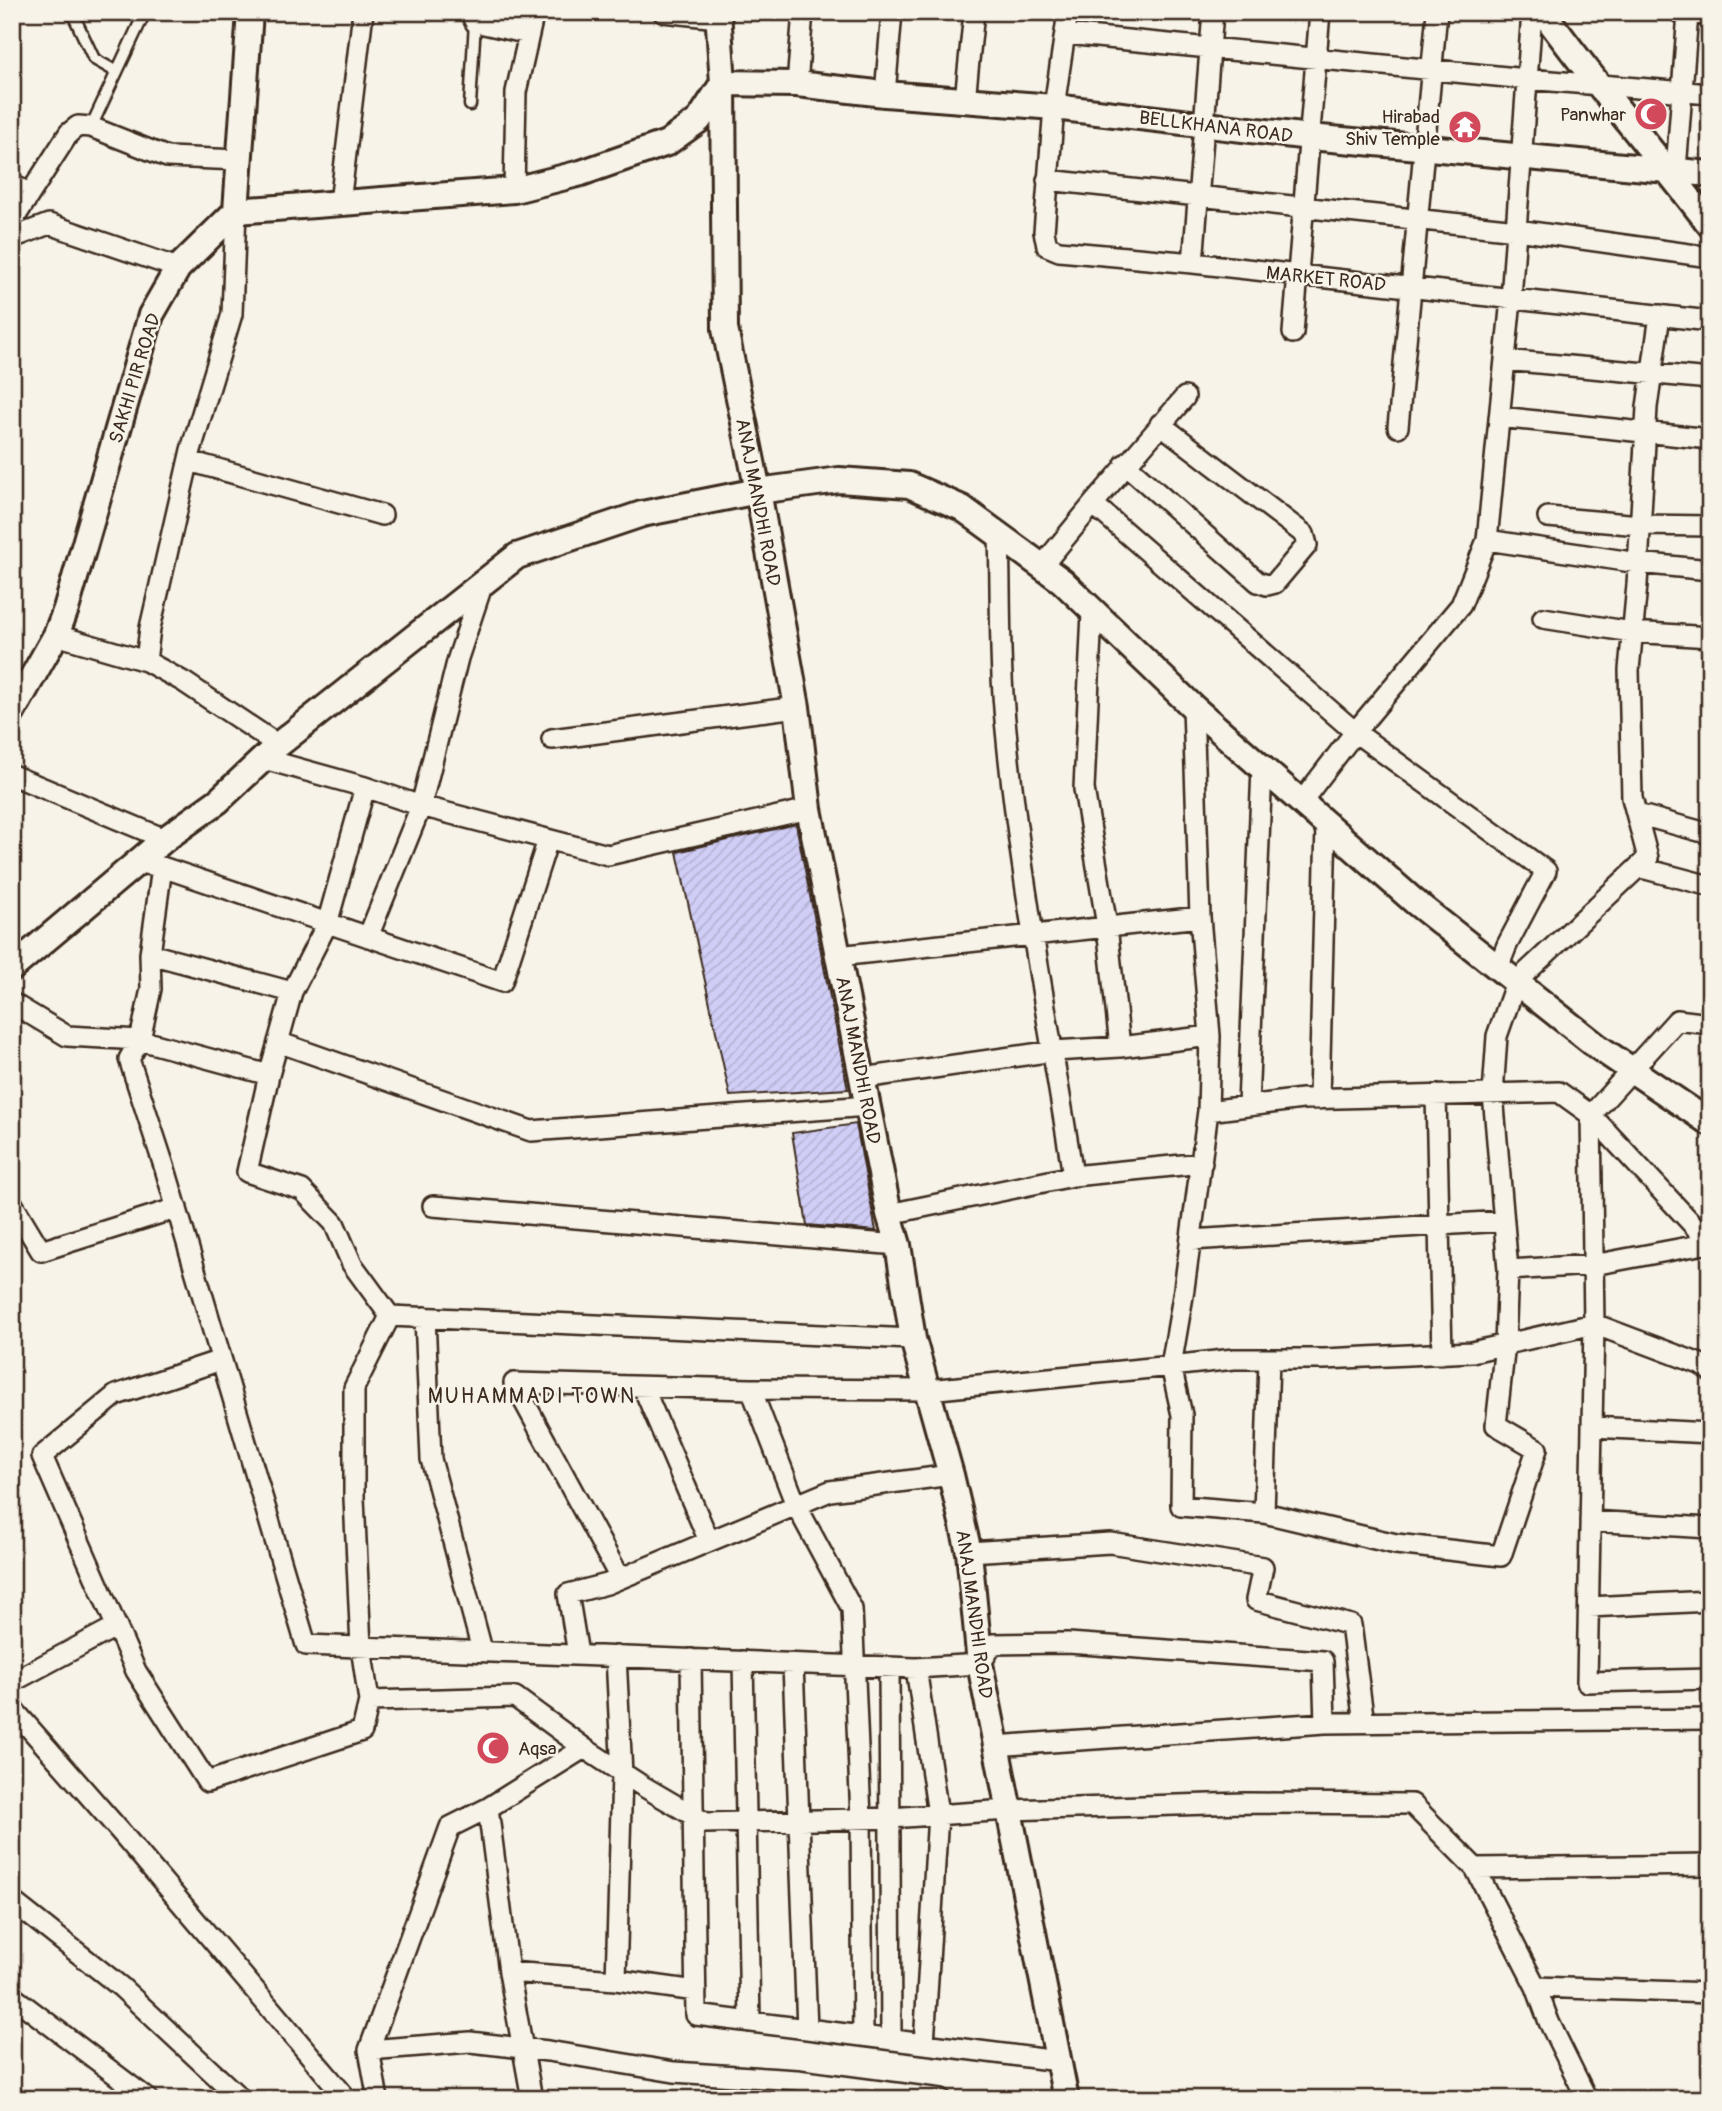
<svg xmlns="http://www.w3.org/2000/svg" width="1722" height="2111" font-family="Pangolin,sans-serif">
  <defs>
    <pattern id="building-hatch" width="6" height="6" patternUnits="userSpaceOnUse" patternTransform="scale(1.75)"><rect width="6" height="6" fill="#d0cef7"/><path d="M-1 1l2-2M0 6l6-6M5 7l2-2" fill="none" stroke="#b4b1d3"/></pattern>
  </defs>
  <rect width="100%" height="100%" fill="#f7f3e8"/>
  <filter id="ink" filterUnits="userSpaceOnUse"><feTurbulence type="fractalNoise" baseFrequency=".0143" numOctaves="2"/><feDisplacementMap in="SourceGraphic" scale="14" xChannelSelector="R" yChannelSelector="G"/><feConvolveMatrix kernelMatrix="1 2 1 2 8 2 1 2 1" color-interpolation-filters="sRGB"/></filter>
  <g filter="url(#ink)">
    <path fill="url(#building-hatch)" stroke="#3b2a1e" stroke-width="2" d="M796 824 848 1089 730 1096 677 852Z
      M856 1124 876 1231 807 1225 792 1133Z"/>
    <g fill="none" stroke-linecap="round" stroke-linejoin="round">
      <defs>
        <path id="service" d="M72 12 94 59 117 72
          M470 105 475 22
          M91 127 145 12"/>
        <path id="minor" d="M470 12 475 22 529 34
          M663 12 718 18
          M1068 12 1054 107 1044 232 1047 246 1059 251 1193 263 1710 321
          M1679 12 1710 15
          M1066 34 1527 79 1710 94
          M797 84 803 12
          M885 94 892 12
          M965 100 974 12
          M1676 170 1688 13
          M1047 180 1517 230 1710 257
          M12 185 30 193
          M514 190 516 92 534 12
          M340 203 363 12
          M12 222 69 133 78 126 91 127 167 157 239 160
          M12 238 49 224 178 268
          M1193 263 1213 12
          M1660 315 1647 407 1637 585 1629 670 1632 798 1648 858 1516 982 1497 1036 1493 1094 1508 1270 1593 1265 1710 1243
          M1293 333 1320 12
          M1505 360 1710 379
          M1499 417 1710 439
          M1398 427 1437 12
          M189 461 382 515
          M1125 464 1258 582 1267 585 1275 583 1307 545 1304 534 1160 424
          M1093 504 1185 397
          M1548 517 1640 525 1710 526
          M999 534C1001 599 999 666 1006 730 1020 880 1050 1028 1073 1176L1202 1163
          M1487 540 1638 563 1710 570
          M1042 566 1093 504 1355 732 1546 871 1507 945 1498 968
          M1092 612 1084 789 1107 926 1120 1047
          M1543 618 1632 632 1710 637
          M56 635 146 661 184 682 278 745
          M146 661 150 628 191 450 232 314 236 211
          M1193 707 1200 917 1210 1036 1208 1111 1302 1099 1559 1092 1591 1115 1710 1243
          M552 739 797 707
          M264 759 365 787 421 806 608 855 809 809
          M12 775 165 839
          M365 787 327 924 292 992 269 1075 247 1172 302 1190 334 1223 352 1264 390 1316
          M1302 801 1355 732 1461 605 1487 540 1511 299 1532 12
          M1637 814 1710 834
          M138 863 162 867 150 954 151 989 140 1040 129 1059 166 1172 306 1645 916 1668 980 1664 993 1644 1068 1643 1323 1661 1325 1723 1710 1719
          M162 867 502 982 548 840
          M1638 867 1710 886
          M368 937 421 806 458 658 483 583
          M150 954 292 992
          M838 956 1200 917
          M12 1003 67 1036 140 1040 269 1075
          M1710 1024 1677 1020 1591 1115 1594 1324 1587 1682 1710 1679
          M278 1042 531 1131 868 1106
          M863 1078 1054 1051 1120 1047 1210 1036
          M1436 1095 1442 1354
          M1319 1099 1326 825
          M1248 1105 1262 768
          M12 1203 41 1251 177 1208
          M433 1206 898 1245
          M889 1214 1073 1176
          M1191 1240 1504 1221
          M390 1316 354 1388V1498L361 1647 369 1701 515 1697 584 1748
          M390 1316 913 1339
          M425 1317 431 1459 482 1650
          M1269 1359 1264 1513 1396 1544 1501 1556 1537 1449 1496 1425 1505 1344 1508 1270
          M221 1360 116 1395 42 1456 136 1671 207 1782 362 1731 369 1701
          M643 1387 709 1541
          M751 1389 796 1505 852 1609 861 1818 863 2036
          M1592 1427 1710 1433
          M1264 1513 1181 1506 1182 1415 1171 1366 1234 1359H1324L1472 1352 1594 1324 1700 1364 1710 1371
          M1590 1521 1710 1528
          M969 1552 1110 1543 1263 1567 1256 1600 1351 1625 1364 1723
          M620 1578 514 1383 751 1389 928 1390 1171 1366 1183 1296 1208 1111
          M1589 1607 1710 1601
          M578 1654 568 1594 607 1584 830 1491 951 1475
          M616 1656 622 1774 616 1980 696 1991
          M691 1659 696 2015 807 2029
          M743 1661 750 2022
          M793 1664 807 2029 1058 2061
          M889 1667 891 2040
          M916 1668 938 1814 924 2044
          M12 1682 117 1626
          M12 1708 120 1831 347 2099
          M995 1746 1325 1723
          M488 1808 509 1972 532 2099
          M1475 1868 1710 1865
          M12 1901 121 1987 241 2099
          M509 1972 616 1980
          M1536 1987 1710 1993
          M12 1996 148 2099
          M369 2050 470 2042 548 2051 674 2072 797 2080 941 2099
          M378 2099 369 2050 450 1827 488 1808 584 1748 641 1785 706 1823 890 1818 1008 1810 1244 1803 1412 1804 1475 1868 1536 1987 1549 2022 1587 2099"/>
        <path id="tertiary" d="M718 12 723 83 725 329 758 491 797 707 809 809 889 1214 898 1245 913 1339 951 1475 969 1552 980 1664 1066 2099
          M1543 12C1596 85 1655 153 1710 225
          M236 211 514 190 581 173 667 143 699 120 723 83 797 84 885 94 1054 107 1310 137 1710 174
          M12 713 56 635 66 609 151 315 178 268 236 211 250 12
          M12 968 165 839 218 801 278 745 517 556 642 514 758 491 839 480 909 485 962 508 1062 581 1193 707 1415 902 1598 1047 1710 1123"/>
      </defs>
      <use href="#service" stroke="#3b2a1e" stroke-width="15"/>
      <use href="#minor" stroke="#3b2a1e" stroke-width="24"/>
      <use href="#tertiary" stroke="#3b2a1e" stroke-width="30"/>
      <use href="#service" stroke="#f7f3e8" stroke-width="10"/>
      <use href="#minor" stroke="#f7f3e8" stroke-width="19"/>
      <use href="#tertiary" stroke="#f7f3e8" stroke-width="24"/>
    </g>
  </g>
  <defs>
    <symbol id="mosque-disc" viewBox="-11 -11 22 22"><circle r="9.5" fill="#d1495b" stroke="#f7f3e8"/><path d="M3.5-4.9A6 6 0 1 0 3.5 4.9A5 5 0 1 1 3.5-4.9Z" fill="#fff"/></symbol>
    <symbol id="temple-disc" viewBox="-11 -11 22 22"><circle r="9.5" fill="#d1495b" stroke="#f7f3e8"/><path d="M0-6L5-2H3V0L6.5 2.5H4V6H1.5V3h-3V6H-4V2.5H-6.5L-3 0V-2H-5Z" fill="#fff"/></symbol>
  </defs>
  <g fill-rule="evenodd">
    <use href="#mosque-disc" x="1632" y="95" width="38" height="38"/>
    <use href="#temple-disc" x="1446" y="108" width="38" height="38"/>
    <use href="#mosque-disc" x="474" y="1729" width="38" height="38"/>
  </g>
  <g text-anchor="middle" stroke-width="5" stroke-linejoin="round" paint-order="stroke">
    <g font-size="19" fill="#3b2a1e" stroke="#f7f3e8" text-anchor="end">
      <text x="1626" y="121">Panwhar</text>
      <text x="1440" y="123">Hirabad<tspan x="1440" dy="22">Shiv Temple</tspan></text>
      <text x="518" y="1755" text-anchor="start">Aqsa</text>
    </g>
    <g font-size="19" fill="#3b2a1e" stroke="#f7f3e8">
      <text transform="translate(1216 126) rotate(7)" y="7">BELLKHANA ROAD</text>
      <text transform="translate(1326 278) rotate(6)" y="7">MARKET ROAD</text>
      <text transform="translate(134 378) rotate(-73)" y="7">SAKHI PIR ROAD</text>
      <text transform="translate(759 502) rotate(79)" y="7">ANAJ MANDHI ROAD</text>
      <text transform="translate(859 1060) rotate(79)" y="7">ANAJ MANDHI ROAD</text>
      <text transform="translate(975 1614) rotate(82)" y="7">ANAJ MANDHI ROAD</text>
    </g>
    <g font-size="21" letter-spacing="2" fill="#3b2a1e" stroke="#f7f3e8">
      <text x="532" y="1403">MUHAMMADI TOWN</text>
    </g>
  </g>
  <rect width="1722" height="2111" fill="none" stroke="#f7f3e8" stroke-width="42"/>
  <rect x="21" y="21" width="1680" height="2069" fill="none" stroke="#3b2a1e" stroke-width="2.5" filter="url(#ink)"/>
</svg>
